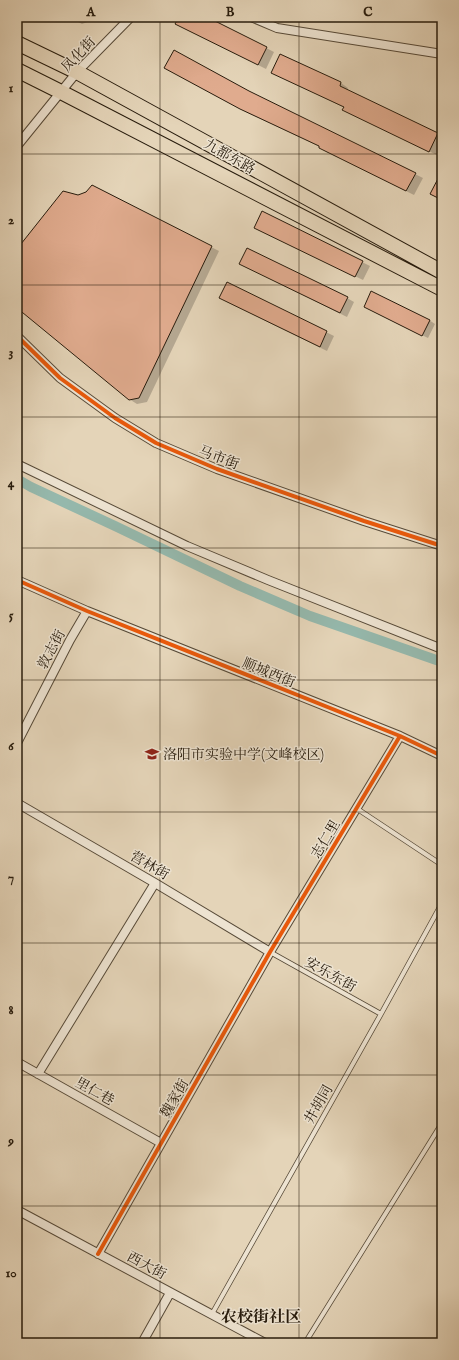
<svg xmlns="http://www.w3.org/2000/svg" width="459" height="1360" font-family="'IM FELL English','Noto Serif SC',serif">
  <rect width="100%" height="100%" fill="#e4d4b8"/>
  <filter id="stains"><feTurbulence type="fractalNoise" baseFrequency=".005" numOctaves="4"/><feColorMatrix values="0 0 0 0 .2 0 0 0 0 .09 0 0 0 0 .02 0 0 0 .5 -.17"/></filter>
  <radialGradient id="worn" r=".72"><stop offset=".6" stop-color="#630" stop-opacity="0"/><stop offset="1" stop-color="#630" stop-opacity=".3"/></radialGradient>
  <path fill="#0003" d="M69 17H101L82 24Z
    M180 17H205L274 52 266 69 184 28Z
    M281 55 341 83 348 88 347 90 442 136V144L437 155 351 114 345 108 273 73Z
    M165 68 249 92 423 178 414 195 327 152 320 147 248 113Z
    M263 231 362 262 370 266 363 280Z
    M211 247 219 251 147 402 137 404 129 399 17 307V251Z
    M248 268 347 298 354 302 347 317Z
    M227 283 334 336 327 351 227 302Z
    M370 310 429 320 435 324 428 338Z"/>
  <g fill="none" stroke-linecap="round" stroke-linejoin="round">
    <path stroke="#95b8ac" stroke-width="10" d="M17 479 31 487 115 526 240 586 310 616 442 662"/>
  </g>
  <path fill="#e0ab8e" stroke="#281c0d" d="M179 17H207L267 47 258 65 175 24Z
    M174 50 249 91 416 173 406 191 319 148V146L240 109 164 68Z
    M280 54 341 82 340 86 438 133 429 152 342 110 344 107 271 73Z
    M442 171V200L430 194Z
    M92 185 212 246 139 398 129 400 17 308V249L63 191 78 195 86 192Z
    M262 211 363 261 355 277 254 228Z
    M247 248 348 297 340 313 239 264Z
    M227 282 327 331 320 347 219 298Z
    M371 291 430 320 422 336 364 307Z"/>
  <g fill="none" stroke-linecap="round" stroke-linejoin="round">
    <defs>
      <path id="service" d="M356 808 442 865
        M270 952 381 1014
        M212 1314 381 1014 442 903
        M305 1343 442 1123"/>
      <path id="minor" d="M251 17 277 28 442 54
        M17 146 77 72 131 17
        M17 336 60 378 115 418 156 443 217 469 364 521 442 546
        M17 464 187 546 268 580 442 649
        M17 580 87 611 400 736 442 756
        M17 743 70 640 87 611
        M17 803 155 883 270 952
        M17 1062 161 1143
        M38 1074 155 883
        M17 1210 265 1343
        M98 1254 270 952 400 736
        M142 1343 170 1293"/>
      <path id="trunk" d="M17 43 77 72 442 272
        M17 70 61 92 442 289"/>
    </defs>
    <use href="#service" stroke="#574a38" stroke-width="5.5"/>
    <use href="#minor" stroke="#574a38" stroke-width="10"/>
    <use href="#trunk" stroke="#281c0d" stroke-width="16"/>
    <use href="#service" stroke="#ede3d1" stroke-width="4"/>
    <use href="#minor" stroke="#ede3d1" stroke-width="8"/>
    <use href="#trunk" stroke="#e4d4b8" stroke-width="14"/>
    <defs>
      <path id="cycleway" d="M17 336 60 378 115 418 156 443 217 469 364 521 442 546
        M17 580 87 611 400 736 442 756
        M98 1254 270 952 400 736"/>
    </defs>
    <use href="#cycleway" stroke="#ede3d1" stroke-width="6"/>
    <use href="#cycleway" stroke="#e8590c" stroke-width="4"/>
  </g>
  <path fill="none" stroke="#281c0d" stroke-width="1" stroke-opacity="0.55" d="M160 17V1343M299 17V1343M17 154H442M17 285H442M17 417H442M17 548H442M17 680H442M17 812H442M17 943H442M17 1075H442M17 1206H442"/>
  <defs>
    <symbol id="school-bare" viewBox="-9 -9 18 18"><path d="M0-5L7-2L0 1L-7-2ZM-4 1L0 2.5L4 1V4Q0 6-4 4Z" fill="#8f2418" stroke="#ede3d1" stroke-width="2.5" paint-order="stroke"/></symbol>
  </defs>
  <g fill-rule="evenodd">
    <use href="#school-bare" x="142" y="744" width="20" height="20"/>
  </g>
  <g text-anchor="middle" stroke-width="3" stroke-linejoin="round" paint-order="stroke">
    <g font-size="14" fill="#281c0d" stroke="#ede3d1">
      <text transform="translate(78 54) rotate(-47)" y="5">凤化街</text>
      <text transform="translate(230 156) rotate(29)" y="5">九都东路</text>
      <text transform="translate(219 457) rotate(21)" y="5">马市街</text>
      <text transform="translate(51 649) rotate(-62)" y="5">敦志街</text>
      <text transform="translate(269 672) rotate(22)" y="5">顺城西街</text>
      <text transform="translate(325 839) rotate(-59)" y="5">志仁里</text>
      <text transform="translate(150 865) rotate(30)" y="5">营林街</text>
      <text transform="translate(331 974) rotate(29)" y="5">安乐东街</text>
      <text transform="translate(95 1091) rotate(29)" y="5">里仁巷</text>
      <text transform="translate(174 1098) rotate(-60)" y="5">魏家街</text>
      <text transform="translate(318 1104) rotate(-60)" y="5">井胡同</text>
      <text transform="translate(147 1265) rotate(28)" y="5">西大街</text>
    </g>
    <g font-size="14" fill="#281c0d" stroke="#ede3d1" text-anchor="start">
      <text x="163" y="759">洛阳市实验中学(文峰校区)</text>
    </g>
    <g font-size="16" font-weight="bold" fill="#281c0d" stroke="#ede3d1">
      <text x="261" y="1322">农校街社区</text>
    </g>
  </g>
  <rect width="459" height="1360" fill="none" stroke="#e4d4b8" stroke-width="44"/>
  <rect x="22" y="22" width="415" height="1316" fill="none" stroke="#281c0d" stroke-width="1.5"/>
  <g font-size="13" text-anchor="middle" font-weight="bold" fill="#281c0d">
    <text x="91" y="16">A</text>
    <text x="230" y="16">B</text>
    <text x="368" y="16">C</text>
    <text x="11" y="92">1</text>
    <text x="11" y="224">2</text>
    <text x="11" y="356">3</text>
    <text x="11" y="487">4</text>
    <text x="11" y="619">5</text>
    <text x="11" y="750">6</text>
    <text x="11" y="882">7</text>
    <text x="11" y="1014">8</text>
    <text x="11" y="1145">9</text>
    <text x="11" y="1277">10</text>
  </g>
  <rect width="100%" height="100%" filter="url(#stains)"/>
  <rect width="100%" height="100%" fill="url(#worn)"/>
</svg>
